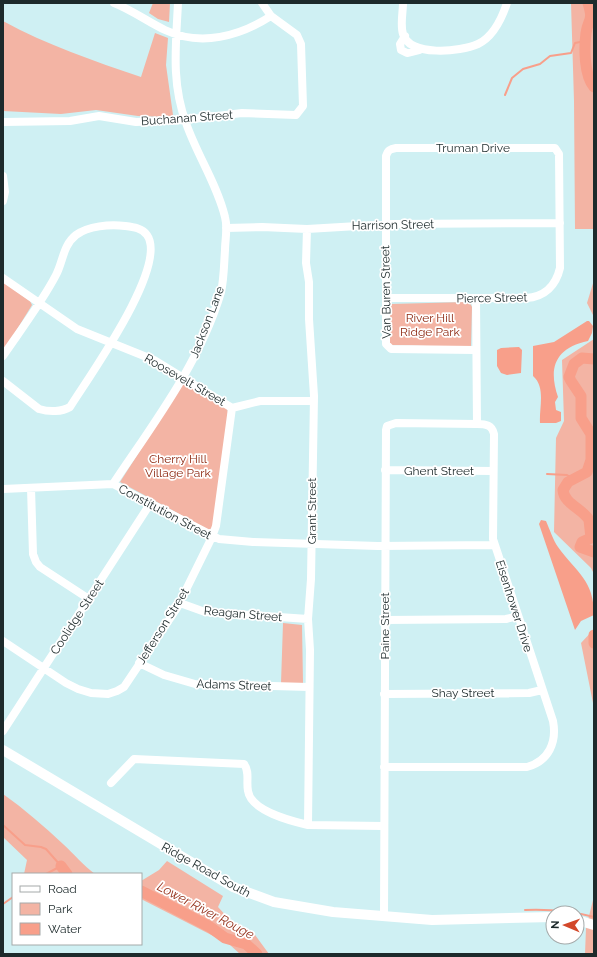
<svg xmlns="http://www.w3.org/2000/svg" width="597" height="957" font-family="Raleway,sans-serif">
  <rect width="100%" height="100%" fill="#cff0f3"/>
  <path fill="#f3b4a4" d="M153 3H170L169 22 158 19 149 13Z
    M571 3H594V229H575L574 101Z
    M3 21C47 45 94 61 141 77L155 33 168 38 166 65 173 115 169 117 138 116 96 110 61 114 3 111Z
    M594 280V317L587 303Z
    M3 282 30 301 32 305 3 352Z
    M466 302 470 303 472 307 471 346 466 347 390 345 389 306 391 304Z
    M594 339V574L591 568 554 532 556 438 564 421 562 360Z
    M184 382 227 409 228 412 214 526 209 530 120 482Z
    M283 623 302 625 303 683H281Z
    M594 629V708L581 643Z
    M3 794C24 809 44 826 63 844 74 854 83 865 95 874H24L27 860 3 837Z
    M167 861 223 896 218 907 230 920 253 932 269 954H240L229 944 141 899V881L159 870Z
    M594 896V954H585L586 928Z"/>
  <path fill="#f89f8a" d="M587 321H589L593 326 592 333 588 341C555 348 548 368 558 397L555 402 556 410 561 412V421L556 423H540C539 408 546 387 533 376V346L554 342Z
    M519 347 522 350 521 373 507 375 501 373 497 366V350L501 348Z
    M541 520 546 521C550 530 553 540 558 547 577 573 594 580 594 615L581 621 575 630 539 524Z"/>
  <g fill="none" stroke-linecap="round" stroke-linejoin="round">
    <path stroke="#f89f8a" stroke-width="2" d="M505 95 512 78 523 69 540 64 550 56 571 53 575 43 585 41
      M547 474 567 475 573 479
      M3 825 25 845 41 847 46 849 61 866 46 874
      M3 904 13 897
      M525 910C548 909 571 911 594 917"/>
    <path stroke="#f89f8a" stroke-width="11" d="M588 3C594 22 588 18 586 33 584 48 584 75 594 87
      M594 359 582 358 574 364 569 377 571 381 581 396V418L591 434V460L587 472 568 482 563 490C564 504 583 509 589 520L591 538 582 542 580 547 594 552
      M594 635V643
      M61 866 67 874
      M141 891 210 927 225 938 246 944 257 954"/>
    <path stroke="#fff" stroke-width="8" d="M114 3C132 10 148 22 165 30 201 47 240 36 271 16
      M403 3C403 12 400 25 403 34 410 57 460 52 478 44 493 37 502 18 507 3
      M405 36 400 44 401 50 407 53 419 50
      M3 122 70 121 99 116 136 122 185 120 242 113 296 115 303 106 301 44 297 35 271 16 262 3
      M3 176 5 192 3 201
      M226 228 262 227 307 229 392 224 560 223
      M3 278 77 329 154 360 232 408 260 401H314
      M386 298H526C545 297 556 285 560 268L559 154 555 148H396C390 149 388 150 386 156V344L391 349 475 350
      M3 356C20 331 42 302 56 275 63 262 63 245 76 235 88 226 110 224 125 226 133 227 142 228 147 235 169 266 88 378 70 407 62 412 49 412 39 409L3 381
      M385 470 493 471
      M113 484C153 424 200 363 221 292 224 279 224 264 225 250 225 240 228 228 225 217 217 184 197 155 186 123 171 82 176 45 178 3
      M31 488 33 554 36 562 40 567 89 599
      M3 489 113 484 219 539 253 542 378 546 494 545
      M180 603 205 612 308 619
      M385 620 506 619 518 616
      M3 641 66 683 78 689 91 693 108 694 117 691 124 687 177 608 212 537 216 526 232 408
      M139 663 164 675 195 684 309 687
      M384 694 529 693 542 690
      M3 731 150 504
      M384 767H527C549 761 557 742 553 721L493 539 494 434C492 425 486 424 477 424L476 299
      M111 783 134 759 244 764C250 772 246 781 248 791 251 811 291 821 308 825L310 650 308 619 311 579 314 396 309 319V282L306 263 307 229
      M308 825 383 826
      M384 916 386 430 387 426 396 423 477 424"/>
    <path stroke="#fff" stroke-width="10" d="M3 750 233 887 274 902 333 912 432 920 553 917
      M577 920 594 925"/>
  </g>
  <g text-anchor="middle" stroke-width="3.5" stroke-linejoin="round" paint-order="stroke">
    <g font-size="12" fill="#1d2a2b" stroke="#fff">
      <text transform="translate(187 118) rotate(-4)" y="4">Buchanan Street</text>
      <text x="473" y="152">Truman Drive</text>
      <text transform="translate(393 225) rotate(-1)" y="4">Harrison Street</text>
      <text transform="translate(386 292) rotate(-91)" y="4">Van Buren Street</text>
      <text transform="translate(492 298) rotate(-1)" y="4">Pierce Street</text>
      <text transform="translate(207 322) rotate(-69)" y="4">Jackson Lane</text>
      <text transform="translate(185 380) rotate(30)" y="4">Roosevelt Street</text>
      <text x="439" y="475">Ghent Street</text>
      <text transform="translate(312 511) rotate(-90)" y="4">Grant Street</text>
      <text transform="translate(165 512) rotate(28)" y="4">Constitution Street</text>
      <text transform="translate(514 606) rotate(72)" y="4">Eisenhower Drive</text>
      <text transform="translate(243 614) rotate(5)" y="4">Reagan Street</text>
      <text transform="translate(77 617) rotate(-57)" y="4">Coolidge Street</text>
      <text transform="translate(163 626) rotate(-58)" y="4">Jefferson Street</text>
      <text transform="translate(385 626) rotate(-90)" y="4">Paine Street</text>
      <text transform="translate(234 685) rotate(2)" y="4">Adams Street</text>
      <text x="463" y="697">Shay Street</text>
      <text transform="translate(206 870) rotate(29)" y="4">Ridge Road South</text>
    </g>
    <g font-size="12" fill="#8d2811" stroke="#fff">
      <text x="430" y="322">River Hill<tspan x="430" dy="14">Ridge Park</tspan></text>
      <text x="178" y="463">Cherry Hill<tspan x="178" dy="14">Village Park</tspan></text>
    </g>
    <g font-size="13" font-style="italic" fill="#932d17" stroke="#fff">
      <text transform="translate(206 910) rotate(28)" y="5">Lower River Rouge</text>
    </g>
  </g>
  <rect width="597" height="957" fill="none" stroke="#1d2a2b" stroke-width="8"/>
  <rect x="12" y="873" width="130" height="72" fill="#ffffff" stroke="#a5aaaa"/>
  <rect x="20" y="886" width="20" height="6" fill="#ffffff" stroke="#a5aaaa"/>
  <text x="48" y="893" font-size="12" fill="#1d2a2b">Road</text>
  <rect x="20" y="903" width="20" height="12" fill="#f3b4a4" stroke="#a5aaaa"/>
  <text x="48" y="913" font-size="12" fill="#1d2a2b">Park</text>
  <rect x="20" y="923" width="20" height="12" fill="#f89f8a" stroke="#a5aaaa"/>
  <text x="48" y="933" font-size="12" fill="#1d2a2b">Water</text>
  <g transform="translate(565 925) rotate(272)"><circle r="19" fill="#ffffff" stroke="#a5aaaa"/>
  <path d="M0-3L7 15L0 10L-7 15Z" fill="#d3482a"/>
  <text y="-6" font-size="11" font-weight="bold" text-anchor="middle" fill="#1d2a2b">N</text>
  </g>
</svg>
